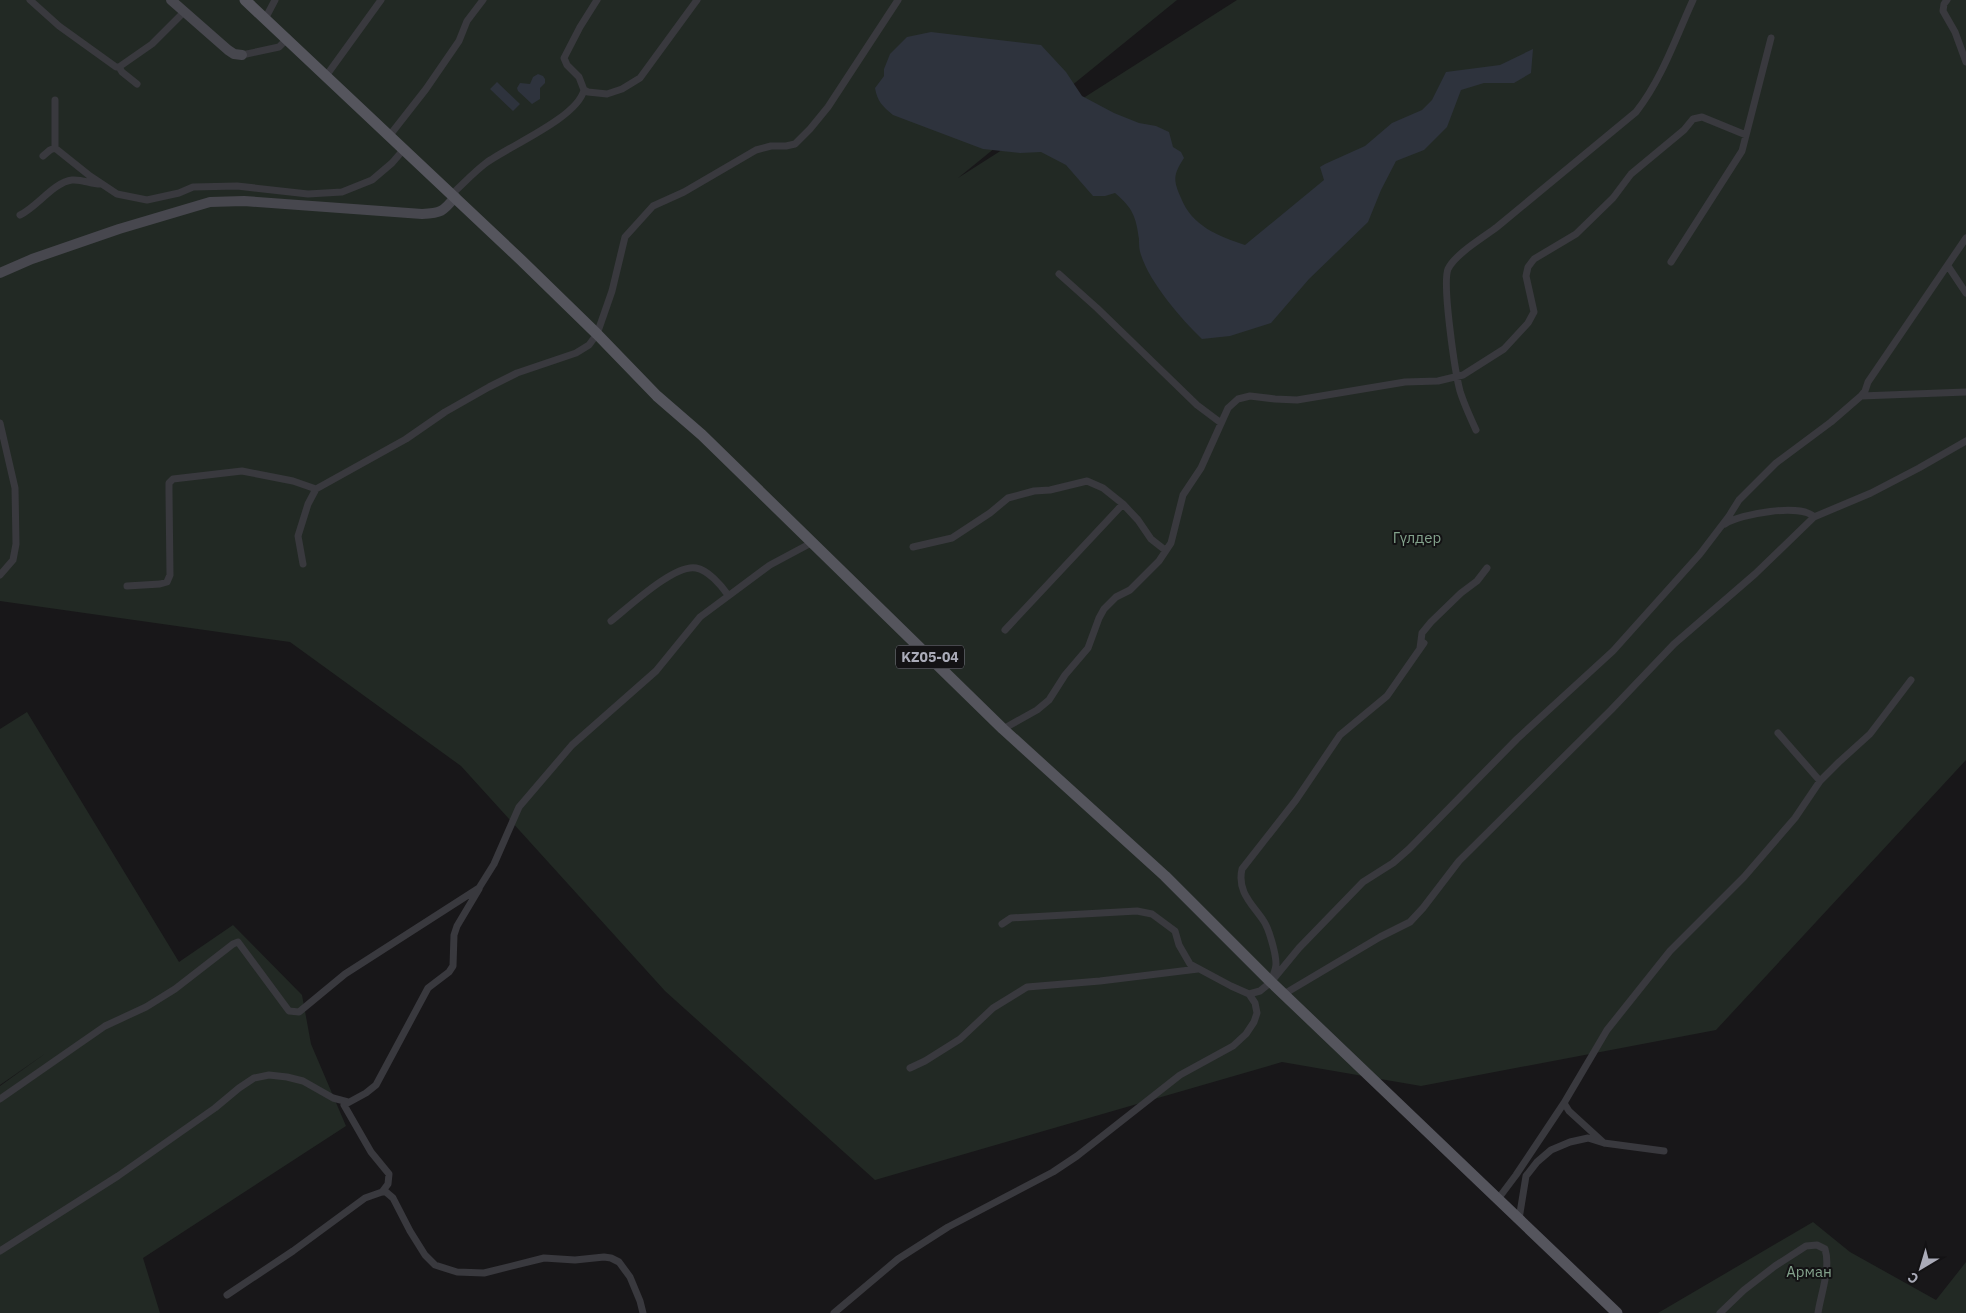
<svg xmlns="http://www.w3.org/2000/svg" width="1966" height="1313" font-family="'IBM Plex Sans',sans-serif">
  <rect width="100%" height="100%" fill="#181719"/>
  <path fill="#222924" d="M0 0H1177L958 178 1237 0H1966V760L1716 1030 1421 1086 1282 1062 875 1180 665 991 461 766 290 642 0 601Z
    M27 712 179 962 233 925 302 995 311 1044 346 1126 143 1258 160 1313H0V1086L46 1053 0 1085V729Z
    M1813 1222 1850 1252 1936 1300 1966 1262V1313H1658Z"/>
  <path fill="#2e333d" d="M931 32 1041 45 1066 72 1082 96 1114 113 1139 123 1156 126 1169 132 1173 147 1181 152 1184 158C1173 175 1173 180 1181 198 1192 226 1218 236 1245 245L1324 180 1320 167 1325 164 1365 146 1392 123 1422 110 1432 100 1446 72 1500 65 1533 49 1531 73 1514 83H1484L1461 90 1447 127 1424 150 1396 161 1381 190 1368 222 1309 279 1271 323 1230 336 1202 339C1181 319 1150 283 1141 255 1139 250 1139 244 1139 239 1136 217 1133 208 1115 193L1105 196H1093L1066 165 1041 152 1020 153 983 149 893 115C883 107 877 101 875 88L884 76V69L890 54 907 37Z
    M538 74 543 76 545 79V83L540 88V99L532 104 518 91 517 88 520 83 530 84 533 77Z
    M497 82 520 104 513 111 490 89Z"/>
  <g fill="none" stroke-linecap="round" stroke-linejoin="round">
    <path stroke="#39393e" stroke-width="7" d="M30 0 59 26 116 67H119L152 44 185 11
      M1947 0 1944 4 1943 11 1955 32 1966 62
      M265 19 275 0
      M242 55 279 47 288 38
      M119 67 122 72 137 84
      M326 76 381 0
      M584 90 579 77 567 65 564 58 580 27 597 0
      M55 100V148L90 176 117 194 147 200 179 193 193 187 237 186 308 194 342 192 372 180 392 163 404 149
      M390 135 426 89 459 41 467 21 483 0
      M43 156 50 150 55 148
      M452 194C463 184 474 172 486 163 509 146 577 118 584 90L588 92 607 94 622 89 640 78 697 0
      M20 215C37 207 54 182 72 180 82 179 91 184 100 184
      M1671 262 1742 151 1771 38
      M1948 266 1966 293
      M1059 274 1097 308 1197 405 1221 423
      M1861 396 1966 392
      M0 423 15 488 16 544 13 560 0 575
      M1476 430C1470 417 1464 404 1460 391 1455 372 1442 284 1448 269 1455 254 1484 237 1497 227L1636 112C1662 79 1676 37 1693 0
      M1725 524C1739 514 1802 503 1814 517
      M913 547 952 538 990 513 1008 498 1034 491 1050 490 1087 481 1103 488 1123 504 1138 520 1151 539 1165 550
      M303 564 298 536 308 504 316 489 406 439 445 412 489 387 517 373 576 353 589 345 597 334 612 291 625 237 653 206 684 192 756 150 771 146H786L795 144 810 129 828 107 898 0
      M127 586 160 584 167 582 170 575 169 493V483L173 479 242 471 293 481 316 489
      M611 621C629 607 674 564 696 568 708 570 721 585 728 595
      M1005 630 1123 504
      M1420 648 1422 633 1431 622 1461 593 1477 581 1487 568
      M1003 729 1037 710 1049 700 1065 675 1088 648 1099 618 1104 609 1116 597 1130 590 1159 561 1171 543 1183 495 1201 468 1228 408 1238 399 1250 396 1275 399 1297 400 1405 382 1438 381 1463 375 1504 349 1528 323 1534 312 1526 276 1528 267 1534 259 1576 234 1613 198 1631 174 1684 130 1693 119 1702 117 1746 135
      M1820 781 1839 762 1870 734 1911 680
      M1272 979C1273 975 1276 969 1276 964 1276 954 1269 928 1263 920 1251 903 1237 891 1242 869L1296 800 1340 735 1387 696 1424 643
      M1249 994 1260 991 1271 982 1299 948 1363 882 1393 863 1409 849 1517 739 1613 651 1700 554 1729 516 1739 500 1776 463 1831 422 1861 396 1865 391 1868 382 1966 238
      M1284 994 1380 937 1410 922 1423 908 1459 861 1611 710 1674 644 1755 574 1814 517 1871 493 1919 468 1966 441
      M910 1068 925 1061 960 1039 993 1008 1027 987 1100 981 1198 969
      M0 1099 105 1026 146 1007 175 989 233 944 238 942 289 1011 299 1012 345 974 479 888 494 864 519 807 572 745 656 671 700 617 770 565 813 542
      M1604 1143 1569 1111 1564 1103 1607 1030 1670 951 1744 877 1795 818 1820 781 1778 733
      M382 1192 388 1184 389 1174 371 1152 344 1105 366 1093 376 1085 428 988 449 972 453 966 454 935 457 926 479 889
      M1498 1199 1516 1175 1564 1103
      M1519 1219 1526 1176 1537 1162 1551 1150 1570 1142 1588 1138 1604 1143 1664 1151
      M0 1251 118 1176 215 1108 239 1088 254 1078 269 1075 287 1077 303 1081 333 1098 348 1102
      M227 1295 293 1251 365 1198 382 1192H386L393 1198 410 1231 425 1255 435 1265 457 1272 484 1273 544 1258 575 1260 604 1257 611 1258 619 1262 630 1277 640 1301 643 1313
      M834 1313 898 1259 948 1227 1053 1172 1077 1156 1180 1075 1233 1046 1246 1034 1254 1022 1257 1013 1255 1003 1249 994 1231 986 1190 964 1179 945 1175 931 1152 914 1137 911 1011 918 1002 924
      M1720 1313 1744 1290 1775 1266 1806 1246 1817 1245 1825 1249C1831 1268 1821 1293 1818 1313"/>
    <path stroke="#47474e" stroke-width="10" d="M171 0 228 50 234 54 242 55
      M0 273 32 259 119 229 210 202 244 201 422 214C441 213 443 212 455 197"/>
    <path stroke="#55555d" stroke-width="11" d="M245 0 521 260 597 334 657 396 702 435 1003 729 1165 876 1271 982 1617 1313"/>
  </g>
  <g text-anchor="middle" stroke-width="4" stroke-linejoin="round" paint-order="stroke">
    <rect fill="#131214" stroke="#7d7d87" stroke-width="1" x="896" y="645.5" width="68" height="23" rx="4"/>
    <g font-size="14" font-weight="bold" fill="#aaabb8">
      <text x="930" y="662">KZ05-04</text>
    </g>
    <g font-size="15" fill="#83a28c" stroke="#131214">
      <text x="1417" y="543">Гүлдер</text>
      <text x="1809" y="1277">Арман</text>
    </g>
  </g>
  <g transform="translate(1921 1268) rotate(218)" stroke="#131214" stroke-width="4" paint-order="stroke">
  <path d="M0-4L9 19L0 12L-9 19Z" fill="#aaabb8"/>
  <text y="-8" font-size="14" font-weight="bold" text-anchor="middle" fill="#aaabb8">С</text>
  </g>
</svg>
